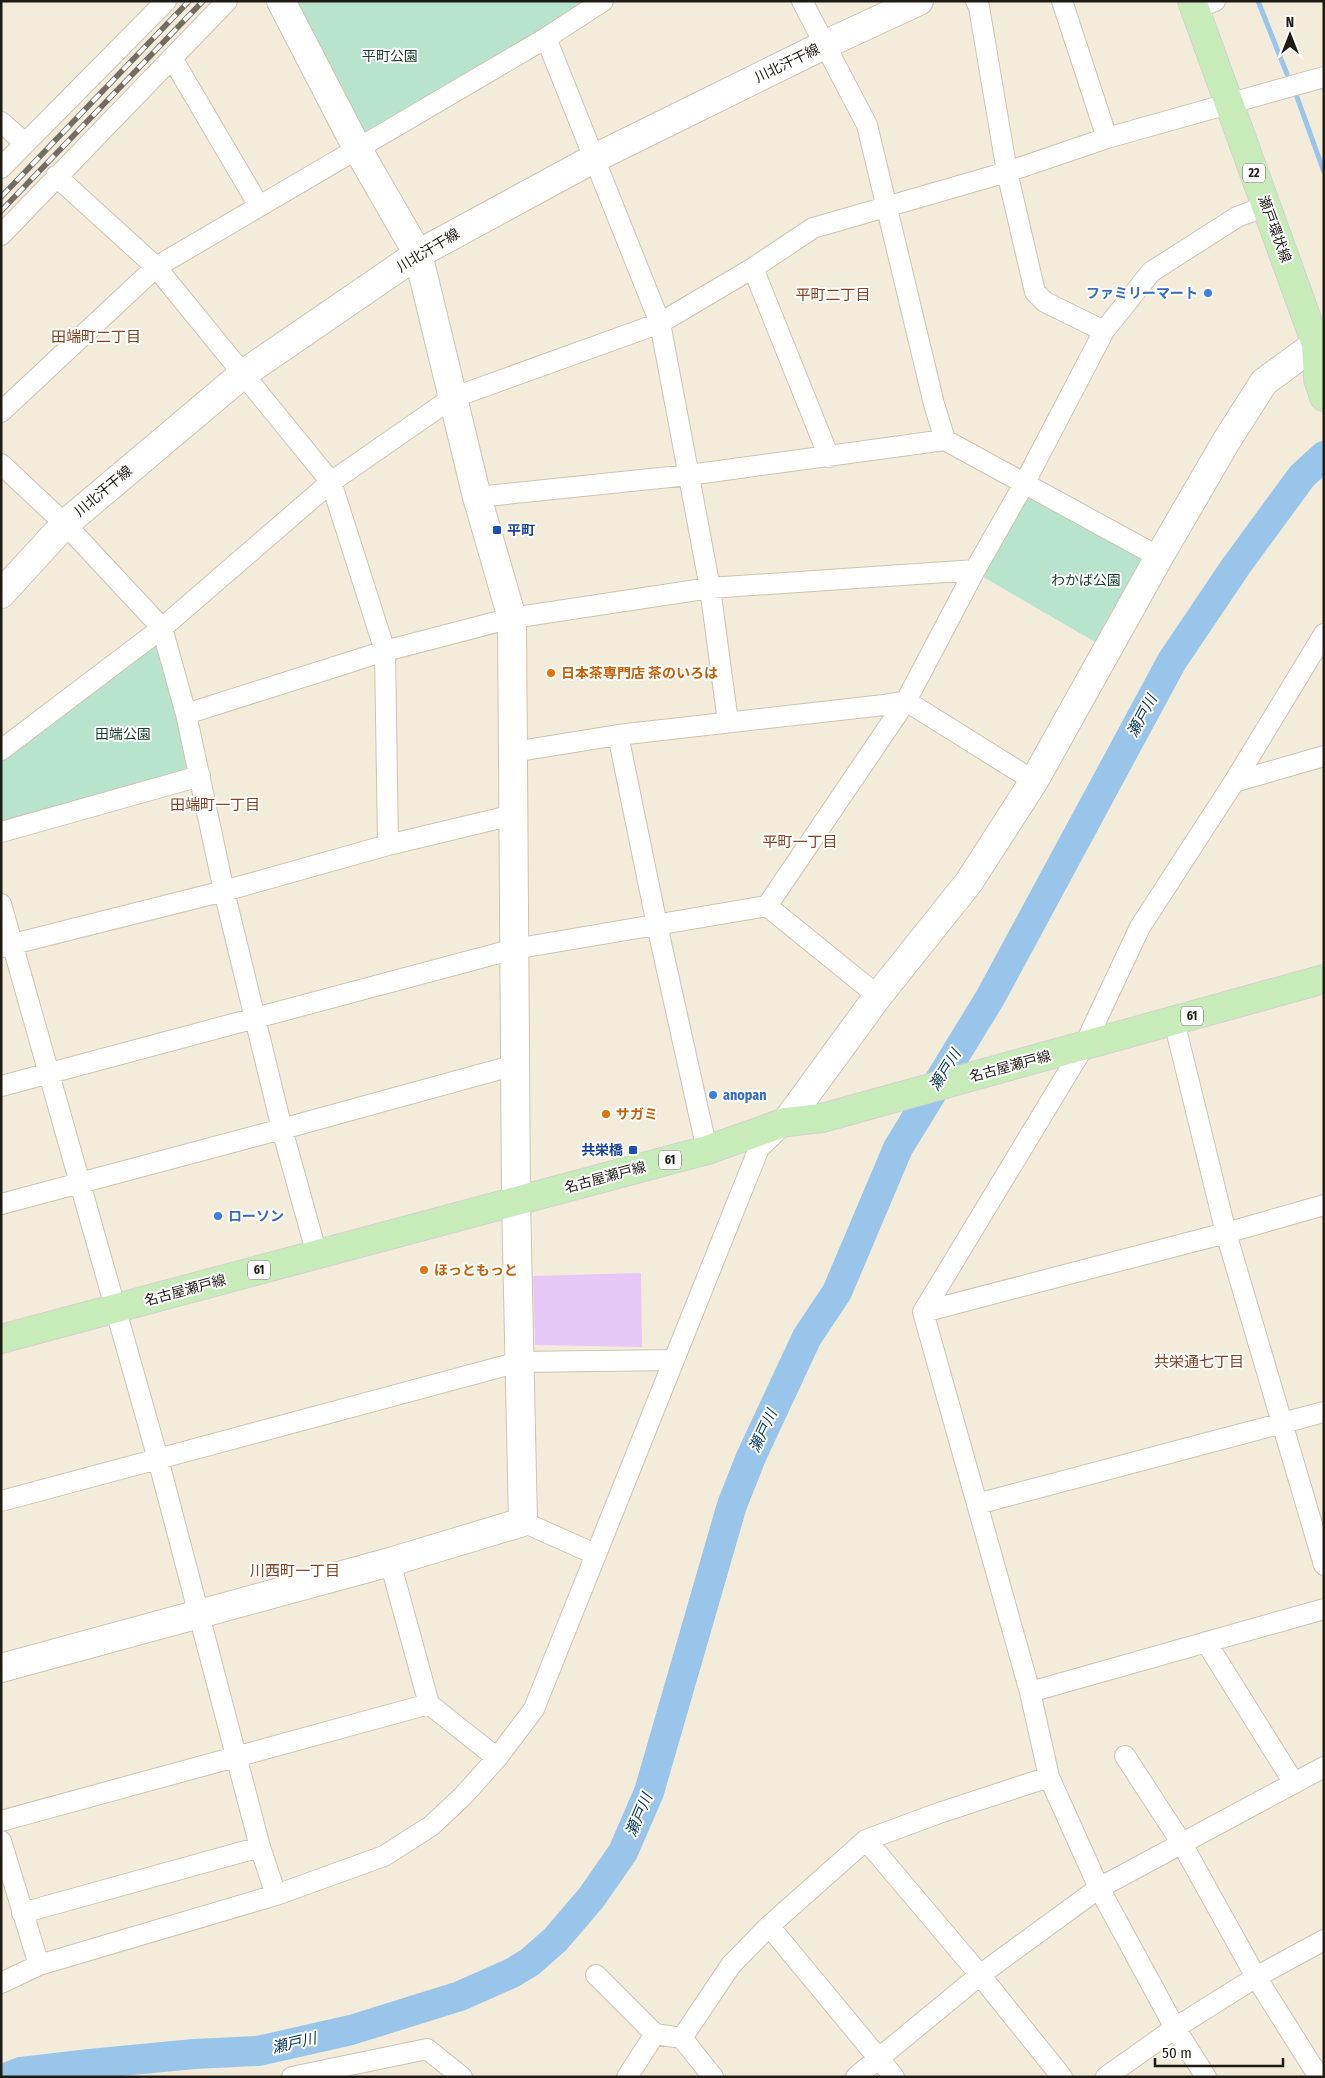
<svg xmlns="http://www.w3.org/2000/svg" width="1325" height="2078" font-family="'Fira Sans Condensed','Noto Sans JP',sans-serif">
  <rect width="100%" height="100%" fill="#f3ecdb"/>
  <path fill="#b8e3cc" d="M295 1H592L366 135Z
    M1027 490 1153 560 1107 649 980 575Z
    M158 637 190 772 1 823V758Z"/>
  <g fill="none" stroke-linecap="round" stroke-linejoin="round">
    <path stroke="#9ac5eb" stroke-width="5" d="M1258 1 1287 74
      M1297 97 1324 172"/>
    <path stroke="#9ac5eb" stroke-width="30" d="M8 2077 21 2072 90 2064 194 2054 258 2051 351 2030 460 1996 512 1973 530 1962 555 1940 591 1898 623 1852 649 1792 732 1505 751 1457 807 1337 837 1292 898 1148 990 998 1172 661 1236 566 1302 476 1324 456"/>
  </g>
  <path fill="#e6c7f5" d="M641 1273 642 1347 535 1345 533 1276Z"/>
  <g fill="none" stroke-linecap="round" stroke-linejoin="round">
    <defs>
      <path id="street" d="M802 1 867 125 934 404 945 440
        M976 1 979 7 1007 172 1035 292 1045 302 1104 331
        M1062 1 1107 138
        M1195 9 1215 1
        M546 38 660 323 710 588 728 722
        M172 58 259 206
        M1 122 25 143
        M1 168 166 1
        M56 176 156 267 331 482 385 651 388 845
        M1 235 227 1
        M753 268 829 457
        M1 412 156 267 546 38 603 1
        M1 464 65 524 162 628 186 714 224 891 282 1129 317 1255
        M477 497 689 475 945 440 1159 557
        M186 714 385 651 512 618 710 588 975 570
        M618 735 657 925 707 1150
        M1 750 162 628 331 482 452 398 660 323 753 268 813 228 1007 172 1107 138 1324 77
        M513 752 618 735 884 705 906 701 1034 781
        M1234 782 1324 756
        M1 832 200 776
        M1 904 158 1459 260 1847 276 1895
        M767 906 878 996
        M1 947 224 891 388 845 513 815
        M1174 1021 1226 1233 1324 1565
        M1 1086 514 949 767 906 906 701 975 570 1024 484 1104 331 1151 272 1237 217 1266 206
        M1 1204 282 1129 515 1065
        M923 1312 1226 1233 1324 1205
        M1 1501 519 1362 673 1360
        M977 1504 1324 1412
        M523 1522 595 1554
        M390 1562 429 1704 497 1758
        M1206 1642 1294 1783
        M1030 1692 1324 1609
        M1125 1756 1181 1842 1256 1977 1319 2077
        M1 1821 429 1704
        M866 1840 980 1975 1062 2077
        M1 1841 39 1965
        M22 1913 260 1847
        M769 1926 894 2077
        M596 1975 655 2034
        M1 1983 39 1965 276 1895 384 1856 431 1826 463 1796 497 1758 534 1709 759 1148 781 1127
        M682 2038 731 1965 769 1926 866 1840 939 1813 1049 1777
        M292 2077 427 2049 462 2077
        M627 2077 655 2034 682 2038 713 2077
        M856 2077 980 1975 1099 1888 1324 1767
        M1106 2077 1175 2028 1256 1977 1324 1940
        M1206 2077 1175 2028 1099 1888 1049 1777 1030 1692 923 1312 1084 1046 1140 927 1234 782 1324 634"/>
      <path id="secondary" d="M1 594 65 524 243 374 418 254 593 159 824 45 919 1
        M786 1122 878 996 969 882 1034 781 1159 557 1227 440 1264 382 1316 344 1324 340
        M1 1668 390 1562 523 1522 516 1200 512 618 477 497 418 254 357 148 281 1"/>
      <path id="primary" d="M1192 1 1316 344 1318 379 1324 397
        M1 1339 707 1150 786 1122 822 1118 1324 979"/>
    </defs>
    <use href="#street" stroke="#cbc4b3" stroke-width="22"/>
    <use href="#secondary" stroke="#cbc4b3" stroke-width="30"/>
    <use href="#primary" stroke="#d2d1d0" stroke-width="30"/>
    <use href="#street" stroke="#fff" stroke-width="20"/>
    <use href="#secondary" stroke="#fff" stroke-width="28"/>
    <use href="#primary" stroke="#c7ecba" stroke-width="28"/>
    <defs>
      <path id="rail" d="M1 197 189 1
        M1 211 203 1"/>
    </defs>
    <use href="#rail" stroke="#716d62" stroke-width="5.5"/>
    <use href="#rail" stroke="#fff" stroke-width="4" stroke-dasharray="11" stroke-linecap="butt"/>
  </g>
  <g fill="#3f7fe0" stroke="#fff" stroke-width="2">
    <circle cx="1208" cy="293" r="5"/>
    <circle cx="713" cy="1095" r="5"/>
    <circle cx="218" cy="1216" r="5"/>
  </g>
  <g fill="#1a4fb4" stroke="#fff" stroke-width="2">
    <rect x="492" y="525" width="10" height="10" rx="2.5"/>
    <rect x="628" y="1145" width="10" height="10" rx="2.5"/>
  </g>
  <g fill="#e8710a" stroke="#fff" stroke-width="2">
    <circle cx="551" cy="673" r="5"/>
    <circle cx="606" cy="1114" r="5"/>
    <circle cx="424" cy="1270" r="5"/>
  </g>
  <g text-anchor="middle" stroke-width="4" stroke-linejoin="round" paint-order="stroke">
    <g fill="#fff" stroke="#625f5b" stroke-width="1">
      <rect x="1243" y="163.5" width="22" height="19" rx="4"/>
      <rect x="1181" y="1006.5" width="22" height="19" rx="4"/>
      <rect x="659" y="1150.5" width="22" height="19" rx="4"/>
      <rect x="248" y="1260.5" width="22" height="19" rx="4"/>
    </g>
    <g font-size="12" font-weight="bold" fill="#1e1b15">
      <text x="1254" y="177">22</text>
      <text x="1192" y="1020">61</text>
      <text x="670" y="1164">61</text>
      <text x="259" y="1274">61</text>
    </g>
    <g font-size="14" fill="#15412e" stroke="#fff">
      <text x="390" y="61">平町公園</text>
      <text x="1086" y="585">わかば公園</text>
      <text x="123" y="739">田端公園</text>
    </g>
    <g font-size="14" fill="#1e1b15" stroke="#fff">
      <text transform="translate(787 63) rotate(-26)" y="5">川北汗干線</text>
      <text transform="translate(1275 229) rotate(70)" y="5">瀬戸環状線</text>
      <text transform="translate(428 250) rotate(-31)" y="5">川北汗干線</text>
      <text transform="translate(103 491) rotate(-40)" y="5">川北汗干線</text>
      <text transform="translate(1010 1066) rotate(-15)" y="5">名古屋瀬戸線</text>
      <text transform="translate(605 1177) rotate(-15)" y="5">名古屋瀬戸線</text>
      <text transform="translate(185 1290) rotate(-15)" y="5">名古屋瀬戸線</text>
    </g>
    <g font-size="14" font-weight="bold" fill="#366cbe" stroke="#fff" text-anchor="start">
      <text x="1198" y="298" text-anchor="end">ファミリーマート</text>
      <text x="723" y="1100">anopan</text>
      <text x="228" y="1221">ローソン</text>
    </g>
    <g font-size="14" font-weight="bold" fill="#164399" stroke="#fff" text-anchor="start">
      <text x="507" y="535">平町</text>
      <text x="623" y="1155" text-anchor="end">共栄橋</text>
    </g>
    <g font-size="14" font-weight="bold" fill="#c56008" stroke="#fff" text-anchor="start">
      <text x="561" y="678">日本茶専門店 茶のいろは</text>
      <text x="616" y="1119">サガミ</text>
      <text x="434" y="1275">ほっともっと</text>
    </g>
    <g font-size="15" fill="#834221" stroke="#fff">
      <text x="833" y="300">平町二丁目</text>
      <text x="96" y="342">田端町二丁目</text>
      <text x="215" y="810">田端町一丁目</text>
      <text x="800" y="847">平町一丁目</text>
      <text x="1199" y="1367">共栄通七丁目</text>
      <text x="295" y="1576">川西町一丁目</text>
    </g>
    <g font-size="15" font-style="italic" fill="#003356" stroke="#fff">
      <text transform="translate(1142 716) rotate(-62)" y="5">瀬戸川</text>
      <text transform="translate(945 1070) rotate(-58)" y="5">瀬戸川</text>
      <text transform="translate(763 1431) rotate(-65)" y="5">瀬戸川</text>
      <text transform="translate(639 1815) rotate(-67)" y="5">瀬戸川</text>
      <text transform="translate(294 2043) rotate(-13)" y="5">瀬戸川</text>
    </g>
  </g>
  <rect width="1325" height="2078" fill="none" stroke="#1e1b15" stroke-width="5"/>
  <g transform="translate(1290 35)" stroke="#ffffff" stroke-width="4" paint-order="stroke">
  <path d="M0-4L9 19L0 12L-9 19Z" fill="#1e1b15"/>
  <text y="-8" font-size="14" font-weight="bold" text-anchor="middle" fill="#1e1b15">N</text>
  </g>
  <path d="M1155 2058v8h128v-8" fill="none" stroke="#1e1b15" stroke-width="2.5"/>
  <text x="1162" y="2058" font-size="15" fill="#1e1b15" stroke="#ffffff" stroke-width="4" paint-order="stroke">50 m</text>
</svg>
